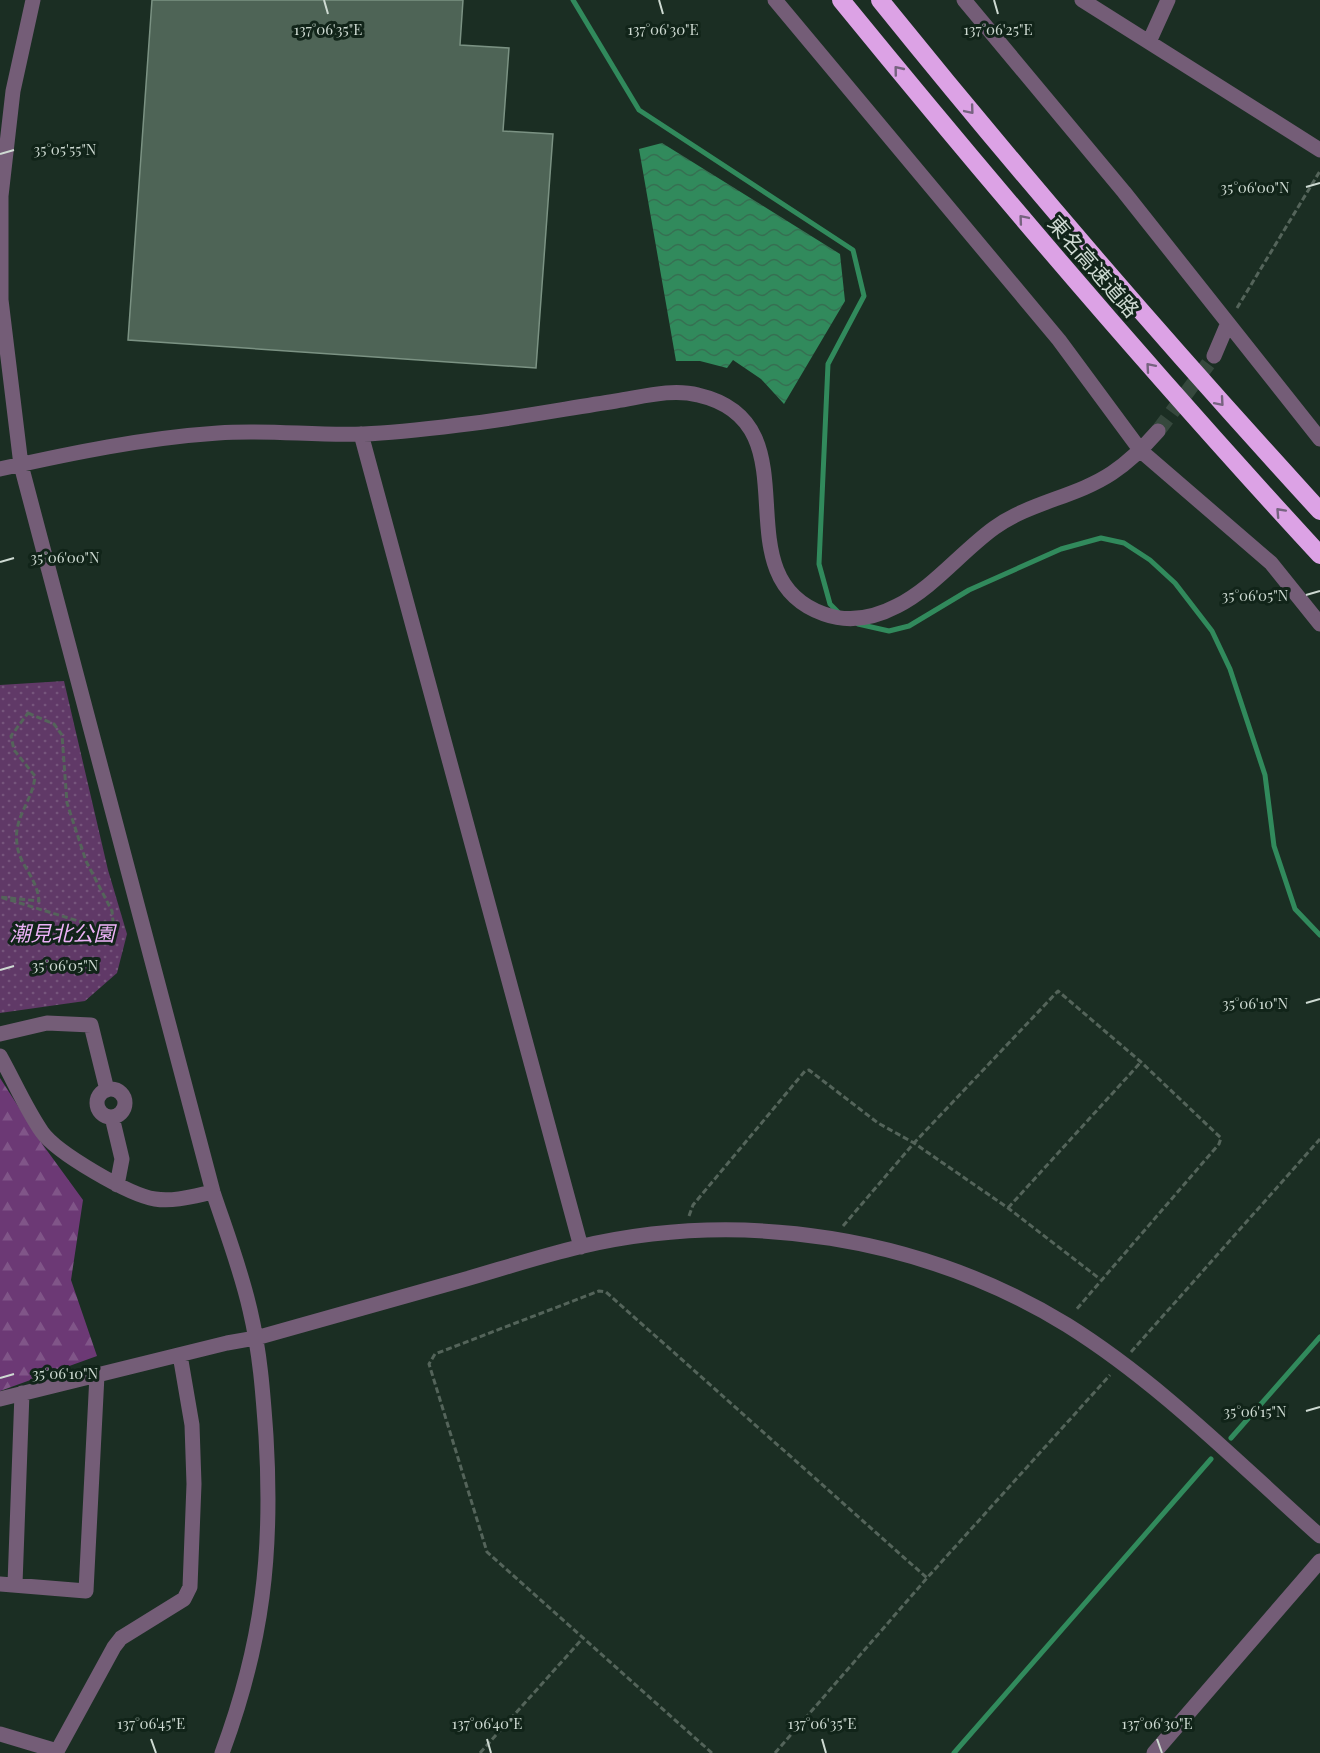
<svg xmlns="http://www.w3.org/2000/svg" width="1320" height="1753" font-family="'Playfair Display','Noto Sans JP',serif">
  <defs>
    <pattern id="forest-firs" width="22" height="20" patternUnits="userSpaceOnUse" patternTransform="scale(1.5)"><rect width="22" height="20" fill="#6c3975"/><path d="M5 1l3.5 6h-7zM16 11l3.5 6h-7z" fill="#805588"/></pattern>
    <pattern id="park-dots" width="8" height="8" patternUnits="userSpaceOnUse" patternTransform="scale(1.5)"><rect width="8" height="8" fill="#603967"/><path d="M2 2h.1M6 6h.1" fill="none" stroke="#76557c" stroke-width="1.8" stroke-linecap="round"/></pattern>
    <pattern id="water-waves" width="16" height="10" patternUnits="userSpaceOnUse" patternTransform="scale(1.5)"><rect width="16" height="10" fill="#318a5c"/><path d="M0 5q4-4 8 0t8 0" fill="none" stroke="#367052"/></pattern>
  </defs>
  <rect width="100%" height="100%" fill="#1b2e23"/>
  <path fill="url(#forest-firs)" d="M0 1078 43 1145 83 1200 71 1280 97 1356 0 1391Z"/>
  <path fill="url(#park-dots)" d="M64 681 108 870 127 934 117 973 85 1001 0 1013V685Z"/>
  <path fill="url(#water-waves)" d="M662 143 840 254 845 301 784 404 761 379 733 360 727 368 700 361H676L639 149Z"/>
  <g fill="none" stroke-linecap="round" stroke-linejoin="round">
    <path stroke="#318a5c" stroke-width="5" d="M573 0 639 110 853 250 864 296 828 364 819 564 830 604 839 613
      M858 624 889 631 909 626 969 590 1061 549 1101 538 1124 543 1150 560 1175 583 1212 631 1230 669 1265 775 1274 846 1295 909 1320 935
      M1231 1438 1320 1337
      M954 1753 1211 1459"/>
  </g>
  <path fill="#4e6456" stroke="#7b9283" stroke-width="1.5" d="M152 0H463L460 45 509 48 503 131 553 134 536 368 128 340Z"/>
  <g fill="none" stroke-linecap="round" stroke-linejoin="round">
    <path stroke="#36483d" stroke-width="15" stroke-dasharray="15 8" stroke-linecap="butt" d="M1158 431 1214 356"/>
    <path stroke="#54645a" stroke-width="3" stroke-dasharray="6 3" stroke-linecap="butt" d="M1237 308 1320 171
      M28 713 54 724 62 735 67 803 86 861 112 911 114 932 0 897 39 901C37 877 19 865 17 844 13 817 33 801 35 776L14 750 11 736Z
      M1008 1208 1141 1062
      M689 1216 693 1205 805 1071 809 1070 878 1123 914 1143 1008 1208 1100 1279
      M843 1226 914 1143 1058 991 1141 1062 1221 1138 1219 1144 1075 1311
      M1131 1352 1320 1139
      M480 1753 583 1638
      M712 1753 487 1552 429 1364 435 1354 599 1291 606 1292 927 1578
      M775 1753 927 1578 1110 1375"/>
    <path stroke="#745d77" stroke-width="15" d="M33 0 13 91 1 196V300L21 465 213 1192C226 1231 241 1270 250 1310 260 1352 263 1393 266 1436 273 1552 263 1643 222 1753
      M775 0 1059 340 1141 451 1271 563 1320 624
      M964 0 1124 192 1320 439
      M1082 0 1320 150
      M1149 42 1168 0
      M1214 356 1228 323
      M361 434 581 1247
      M0 469C72 453 144 438 218 433 266 429 315 436 363 434 395 433 427 429 459 425 512 419 564 409 616 401 642 397 672 388 698 395 820 423 716 576 824 614 849 623 874 618 897 606 933 588 961 552 994 528 1030 502 1076 497 1112 473 1130 461 1144 447 1158 431
      M0 1034 47 1023 91 1025 107 1090
      M0 1056C14 1081 26 1109 42 1132 57 1153 129 1195 155 1199 174 1202 194 1196 213 1192
      M97 1103a14 14 0 1 1 28 0a14 14 0 1 1-28 0Z
      M112 1117 122 1159 117 1185
      M0 1399 227 1343 256 1338C326 1318 396 1299 466 1279 504 1268 541 1256 579 1247 744 1208 923 1237 1067 1325 1160 1383 1239 1464 1320 1536
      M0 1584 86 1591 97 1375
      M15 1584 22 1393
      M0 1734 57 1751
      M56 1753 114 1647 121 1638 184 1599 190 1587 194 1484 192 1425 180 1355
      M1154 1753 1320 1561"/>
    <path stroke="#dca2e5" stroke-width="18" d="M841 0C996 190 1154 375 1320 555
      M880 0C1021 175 1168 345 1320 511"/>
  </g>
  <defs><path id="oneway-chevron" d="M-2-3.5L2.5 0L-2 3.5" fill="none" stroke-width="1.6" stroke-linecap="round" stroke-linejoin="round" transform="scale(1.5)"/></defs>
  <g stroke="#76637f">
    <use href="#oneway-chevron" transform="translate(898 70) rotate(-129)"/>
    <use href="#oneway-chevron" transform="translate(970 110) rotate(50)"/>
    <use href="#oneway-chevron" transform="translate(1023 219) rotate(-130)"/>
    <use href="#oneway-chevron" transform="translate(1150 367) rotate(-131)"/>
    <use href="#oneway-chevron" transform="translate(1220 402) rotate(49)"/>
    <use href="#oneway-chevron" transform="translate(1280 512) rotate(-133)"/>
  </g>
  <path fill="none" stroke="#cedad2" stroke-width="2" d="M324 0 328 14M659 0 663 14M994 0 998 14M0 154 14 150M1306 187 1320 183M0 562 14 558M1306 595 1320 591M0 970 14 966M1306 1003 1320 999M0 1378 14 1374M1306 1411 1320 1407M151 1739 156 1753M487 1739 491 1753M822 1739 826 1753M1157 1739 1162 1753"/>
  <g text-anchor="middle" stroke-width="6" stroke-linejoin="round" paint-order="stroke">
    <g font-size="21" fill="#cedad2" stroke="#112419">
      <text transform="translate(1093 267) rotate(49)" y="7">東名高速道路</text>
    </g>
    <g font-size="21" font-style="italic" fill="#edb2f7" stroke="#112419">
      <text x="62" y="941">潮見北公園</text>
    </g>
  </g>
  <g font-size="15" text-anchor="middle" fill="#cedad2" stroke="#112419" stroke-width="6" stroke-linejoin="round" paint-order="stroke">
    <text x="328" y="35">137°06'35"E</text>
    <text x="663" y="35">137°06'30"E</text>
    <text x="998" y="35">137°06'25"E</text>
    <text x="65" y="155">35°05'55"N</text>
    <text x="1255" y="193">35°06'00"N</text>
    <text x="65" y="563">35°06'00"N</text>
    <text x="1255" y="601">35°06'05"N</text>
    <text x="65" y="971">35°06'05"N</text>
    <text x="1255" y="1009">35°06'10"N</text>
    <text x="65" y="1379">35°06'10"N</text>
    <text x="1255" y="1417">35°06'15"N</text>
    <text x="151" y="1729">137°06'45"E</text>
    <text x="487" y="1729">137°06'40"E</text>
    <text x="822" y="1729">137°06'35"E</text>
    <text x="1157" y="1729">137°06'30"E</text>
  </g>
</svg>
